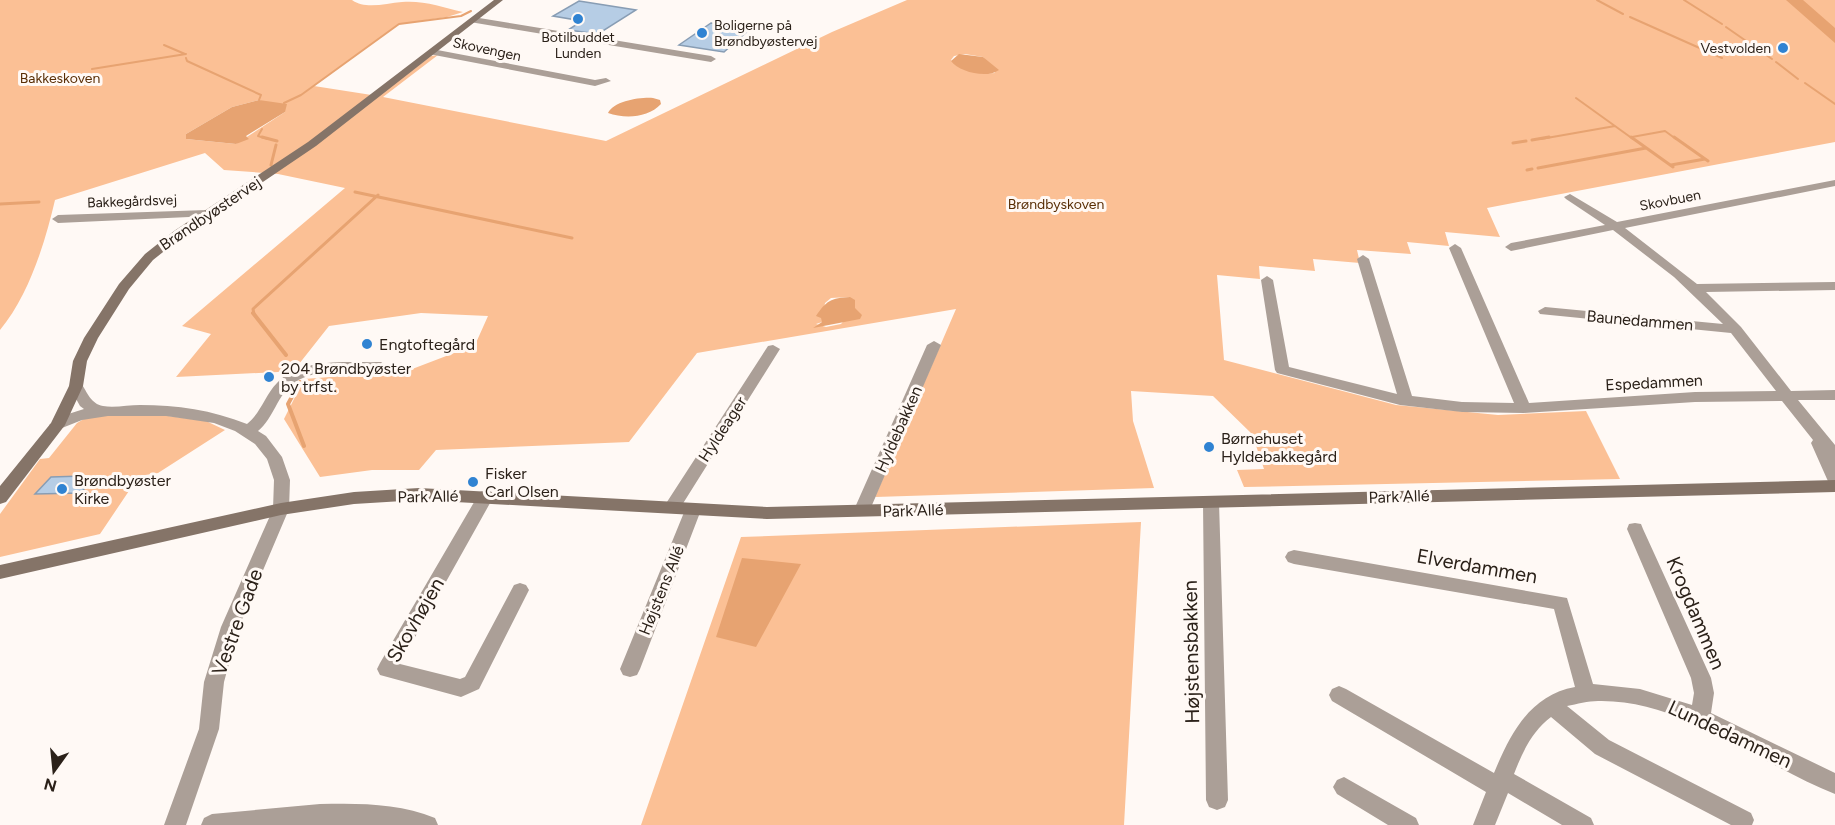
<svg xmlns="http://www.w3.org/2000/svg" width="1835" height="825" font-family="Figtree,sans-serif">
  <rect width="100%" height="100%" fill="#fff9f5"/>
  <path fill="#fbc095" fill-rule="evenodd" d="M0 0H352C366 10 386 3 402 2 422 0 443 7 463 12L447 17 399 24 314 86 378 96 431 56 438 55 383 97 606 141 832 32 907 0H1835V142L1487 208 1500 237 1445 232 1449 246 1407 242 1411 254 1357 250 1360 263 1313 259 1315 271 1259 266 1260 279 1217 275 1224 360 1396 405 1498 415 1586 411 1620 479 1244 487 1237 470 1264 469 1252 434 1213 396 1131 391 1133 421 1154 488 875 497 956 309 697 353 629 442 436 450 419 470H372L320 477 284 419 304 379 407 371 475 345 488 316 421 313 329 326 299 364 278 372 176 377 211 334 182 326 345 188 278 174 224 170 205 153 55 200C45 243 29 295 0 330ZM965 54 983 57 995 73C982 75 959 71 951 60L954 56ZM259 100 285 112 236 144 186 139V134L232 107ZM849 297 855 308 841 324 826 327 816 324 822 322 825 303 831 298Z
    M161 415 206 421 225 430 158 473 139 476 100 534 0 557V514L40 459 49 458 77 423 89 416Z
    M1141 522 1124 825H641L741 537Z"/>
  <path fill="#e7a371" d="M1786 0H1803L1835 28V43Z
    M959 54 983 57 999 70C987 79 959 72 951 61Z
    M653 98 660 100 661 104C648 118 625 119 608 113 614 101 640 97 653 98Z
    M259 100 287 104 285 112 246 136 249 139 236 144 186 139V134L232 107Z
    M850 297 855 300V308L862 315 860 319 813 328 822 322 821 318 816 316C826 301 831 298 850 297Z
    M742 558 801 564 756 647 716 637Z"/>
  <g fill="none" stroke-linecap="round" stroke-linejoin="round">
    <path stroke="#e7a371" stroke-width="2" d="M1597 0 1623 14
      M1684 0 1722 24
      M1630 17 1722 58
      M1726 27 1772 59
      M164 45 185 54
      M186 58 187 61 261 95 259 100
      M1776 62 1798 79
      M92 69 186 54
      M1805 83 1835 104
      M1576 98 1633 139
      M284 103 301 95 399 24 461 16 471 11
      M262 129 258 136 268 139
      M1632 137 1665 131 1676 139
      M1541 139 1615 126"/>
    <path stroke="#e7a371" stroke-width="3" d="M262 137 277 141
      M1631 137 1673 167
      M1674 137 1708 161
      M1532 140 1549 137
      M1513 143 1526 141
      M271 165 276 145
      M1671 165 1705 159
      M1538 168 1646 148
      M1527 170 1532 169
      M355 192 572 238
      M0 204 39 202
      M254 314 253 309 378 195"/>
    <path stroke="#e7a371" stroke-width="4" d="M253 313 286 355
      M300 382 288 404 304 446"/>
  </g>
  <path fill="#b6cde5" stroke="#889db4" stroke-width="1.5" d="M579 1 636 10 598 34 568 30 582 21 553 16Z
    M711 23 750 29 724 52 679 45Z
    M82 476 78 481H90L81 493 35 494 51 477Z"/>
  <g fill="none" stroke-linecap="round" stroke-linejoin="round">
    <path fill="#ab9f97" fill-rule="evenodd" d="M473 17 711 56 716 59 711 62 470 22 469 20Z
      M432 49 595 80 606 78 611 81 595 86 429 54V50Z
      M1835 180V186L1625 228 1697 284 1835 282V290L1706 292 1741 327 1791 391 1835 390V400H1798L1835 445V485L1829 483 1827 479 1811 443 1813 440 1782 401 1695 402 1524 413 1462 412 1400 405 1277 373 1275 370 1261 280 1267 276 1273 280 1289 367 1397 394 1357 259 1363 255 1369 259 1412 396 1462 402 1514 403 1449 248 1455 244 1461 248 1529 403 1695 392 1776 391 1731 333 1540 314 1538 311 1545 307 1723 324 1674 277 1613 230 1511 251 1505 247 1511 243 1605 225 1566 199 1564 197 1570 194 1617 222Z
      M207 210 213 214 211 216 58 223 52 219 58 215Z
      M934 341 941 345 869 512 867 516H855L853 512 927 345Z
      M773 345 780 349 677 513H665L663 509 665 505 768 346Z
      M381 362 388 367 386 370C357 378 321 364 294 383 277 395 274 418 258 431L266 436 282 457 290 480 289 509 239 627 224 682 219 729 186 825H164L199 729 204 682 221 627 273 509 274 480 267 459 255 444 235 431 214 423 166 416H108L82 420 57 430 49 425 62 416 84 409 80 406 69 386 76 381 81 383C87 392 91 404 103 406 114 408 129 405 140 405 177 405 212 410 247 424 261 413 265 395 277 383 301 357 349 363 381 362Z
      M486 490 492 492 494 496 400 664 460 679 465 677 514 585 520 583 526 585 529 590 479 689 461 697 380 675 377 669 380 663 480 492Z
      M1211 496 1217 498 1219 502 1228 800 1225 807 1217 810 1209 807 1206 800 1203 502 1205 498Z
      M693 504 699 506 701 510 640 669 637 675 630 677 623 675 620 669 685 510 687 506Z
      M1635 523 1641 524 1643 529 1711 678 1714 693 1711 713 1835 773V794C1760 765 1683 699 1598 701 1588 701 1577 704 1567 706L1609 740 1751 813 1754 820 1752 825H1731L1595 754 1551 717C1532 731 1522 753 1514 774L1591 818 1594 825H1562L1508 793 1495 825H1473L1486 792 1332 701 1329 695 1332 689 1339 686 1346 689 1494 773C1510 734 1530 695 1575 687L1554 609 1294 564 1288 562 1285 557 1288 552 1294 550 1567 598 1593 684 1640 689 1692 705 1694 693 1691 678 1627 529 1629 524Z
      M1344 777 1416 818 1419 825H1388L1337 794 1333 787 1337 780Z
      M320 804C358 803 399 803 435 818L438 825H201L204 818 212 814Z"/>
    <path fill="#857468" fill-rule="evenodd" d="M494 0H503L316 146 182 237 153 260 129 289 98 338 87 361 83 386 65 425 6 502 0 504V486L51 423 69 386 73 361 84 338 119 284 145 254 174 231 308 142Z
      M1835 480V492L767 519 419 500 354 504 281 515 0 579V565L281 503 354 492 419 488 767 507Z"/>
  </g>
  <g fill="#3083d2" stroke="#fff9f5" stroke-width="2">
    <circle cx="578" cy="19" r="6"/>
    <circle cx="702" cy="33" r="6"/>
    <circle cx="1783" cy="48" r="6"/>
    <circle cx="367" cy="344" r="6"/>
    <circle cx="269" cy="377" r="6"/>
    <circle cx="1209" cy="447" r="6"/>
    <circle cx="473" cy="482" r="6"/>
    <circle cx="62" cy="489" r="6"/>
  </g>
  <g text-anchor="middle" stroke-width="6" stroke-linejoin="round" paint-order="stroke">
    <g font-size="14" fill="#2b2119" stroke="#fff9f5" text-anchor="start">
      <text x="714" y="30">Boligerne på<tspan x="714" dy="16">Brøndbyøstervej</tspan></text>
      <text x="578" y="42" text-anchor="middle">Botilbuddet<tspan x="578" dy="16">Lunden</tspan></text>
      <text x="1771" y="53" text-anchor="end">Vestvolden</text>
    </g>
    <g font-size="14" fill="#2b2119" stroke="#fff9f5">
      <text transform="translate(487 49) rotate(12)" y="5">Skovengen</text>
      <text transform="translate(1670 200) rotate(-11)" y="5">Skovbuen</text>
      <text transform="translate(132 201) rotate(-2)" y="5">Bakkegårdsvej</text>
    </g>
    <g font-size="14" fill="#582d04" stroke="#fff9f5">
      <text x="60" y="83">Bakkeskoven</text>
      <text x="1056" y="209">Brøndbyskoven</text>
    </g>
    <g font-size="16" fill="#2b2119" stroke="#fff9f5">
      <text transform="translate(210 213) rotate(-34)" y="6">Brøndbyøstervej</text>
      <text transform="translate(1640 320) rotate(5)" y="6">Baunedammen</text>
      <text transform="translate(1654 382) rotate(-3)" y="6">Espedammen</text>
      <text transform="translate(722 429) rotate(-57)" y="6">Hyldeager</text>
      <text transform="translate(898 429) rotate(-66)" y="6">Hyldebakken</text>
      <text transform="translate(428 496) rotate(-1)" y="6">Park Allé</text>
      <text transform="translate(1399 496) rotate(-2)" y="6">Park Allé</text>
      <text transform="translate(913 510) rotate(-2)" y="6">Park Allé</text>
      <text transform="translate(661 590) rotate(-68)" y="6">Højstens Allé</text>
    </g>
    <g font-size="16" fill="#2b2119" stroke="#fff9f5" text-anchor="start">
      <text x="379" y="350">Engtoftegård</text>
      <text x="281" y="374">204 Brøndbyøster<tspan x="281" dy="18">by trfst.</tspan></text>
      <text x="1221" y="444">Børnehuset<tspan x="1221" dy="18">Hyldebakkegård</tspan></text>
      <text x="485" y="479">Fisker<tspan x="485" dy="18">Carl Olsen</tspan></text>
      <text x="74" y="486">Brøndbyøster<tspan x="74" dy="18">Kirke</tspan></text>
    </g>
    <g font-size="20" fill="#2b2119" stroke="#fff9f5">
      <text transform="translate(1477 566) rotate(10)" y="7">Elverdammen</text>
      <text transform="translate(1696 613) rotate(67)" y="7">Krogdammen</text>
      <text transform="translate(415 620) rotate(-60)" y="7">Skovhøjen</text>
      <text transform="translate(237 622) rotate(-70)" y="7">Vestre Gade</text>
      <text transform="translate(1191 652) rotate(-91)" y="7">Højstensbakken</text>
      <text transform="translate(1730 734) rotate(25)" y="7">Lundedammen</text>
    </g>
  </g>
  <g transform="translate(54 771) rotate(195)" stroke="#fff9f5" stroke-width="4.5" paint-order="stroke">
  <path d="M0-4.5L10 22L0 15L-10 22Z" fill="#2b2119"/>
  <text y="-9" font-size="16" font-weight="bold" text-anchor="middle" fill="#2b2119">N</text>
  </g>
</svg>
